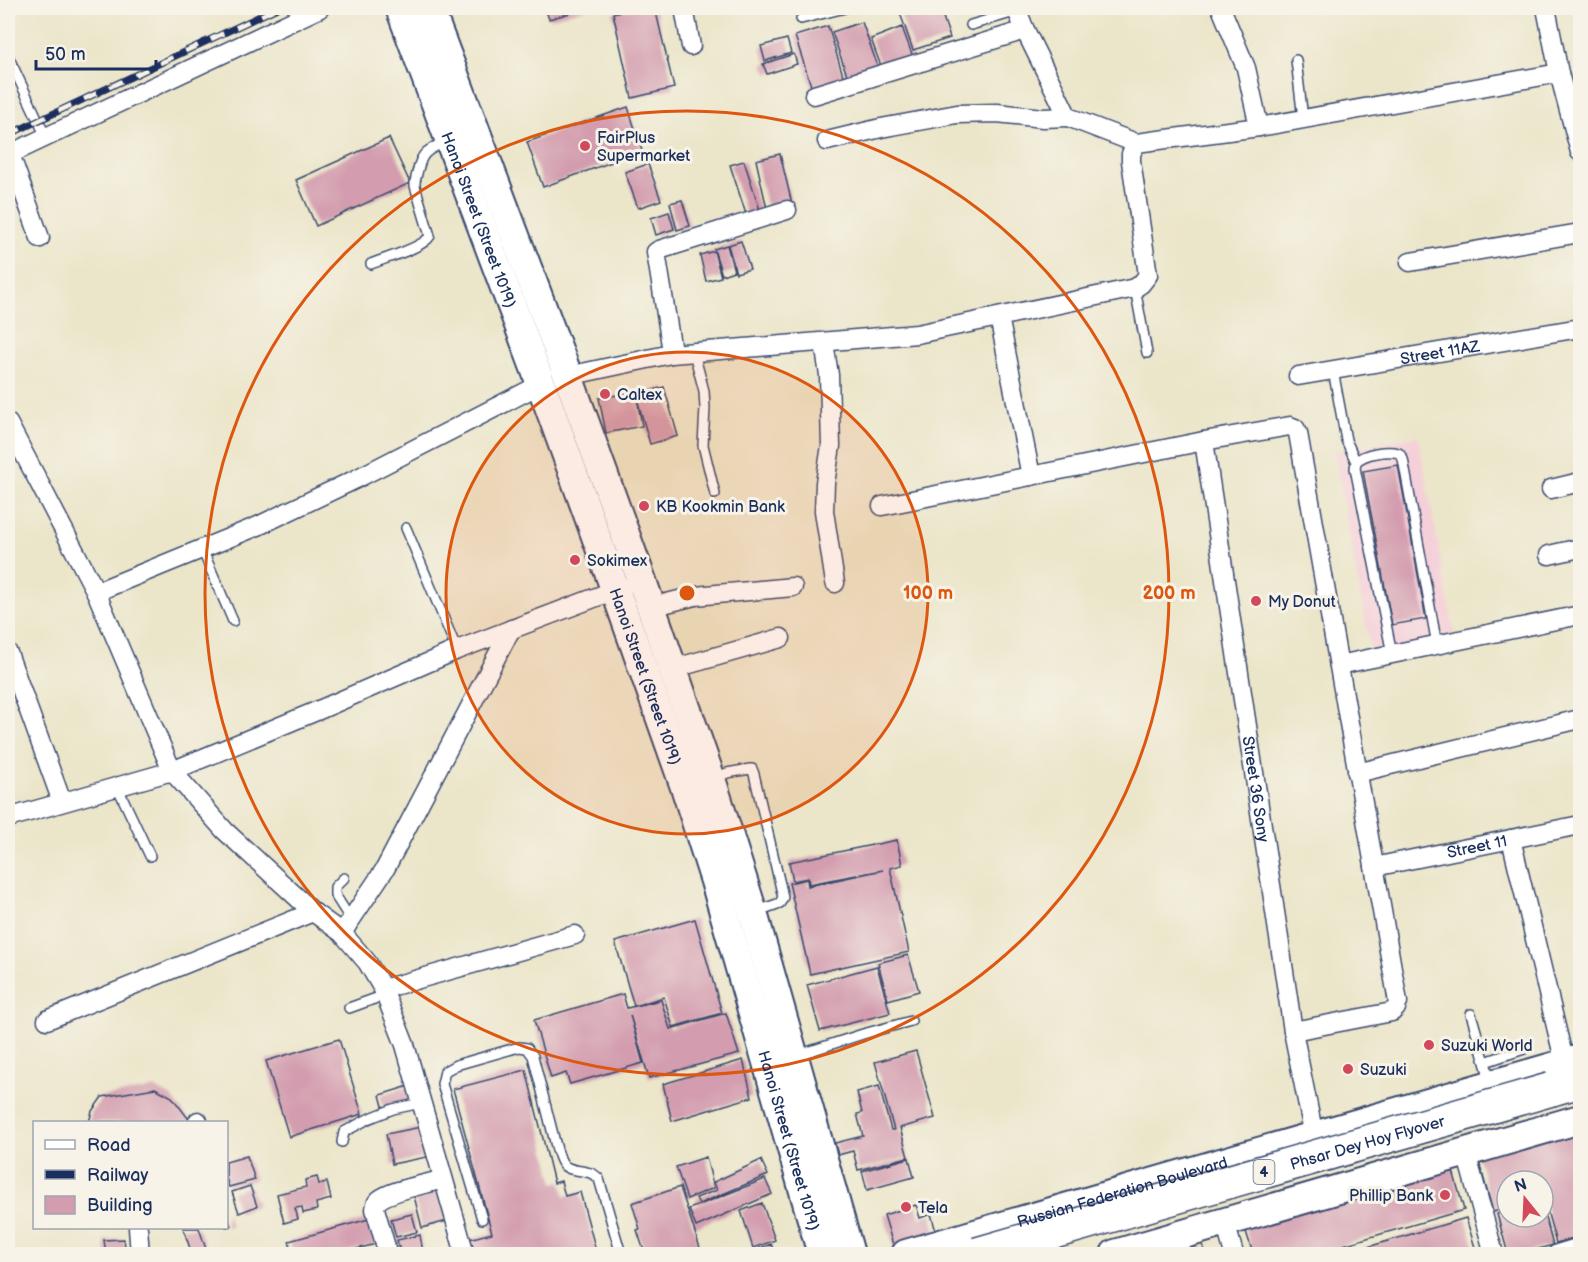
<svg xmlns="http://www.w3.org/2000/svg" width="1588" height="1262" font-family="'Balsamiq Sans',sans-serif">
  <rect width="100%" height="100%" fill="#f7f3e8"/>
  <filter id="ink" filterUnits="userSpaceOnUse"><feTurbulence type="fractalNoise" baseFrequency=".0167" numOctaves="2"/><feDisplacementMap in="SourceGraphic" scale="12" xChannelSelector="R" yChannelSelector="G"/><feConvolveMatrix kernelMatrix="1 2 1 2 8 2 1 2 1" color-interpolation-filters="sRGB"/></filter>
  <filter id="wash" filterUnits="userSpaceOnUse"><feTurbulence type="fractalNoise" baseFrequency=".008" numOctaves="4" result="noise"/><feDisplacementMap in="SourceGraphic" scale="24" xChannelSelector="R" yChannelSelector="G"/><feGaussianBlur stdDeviation="1.35" result="paint"/><feColorMatrix in="noise" values="0 0 0 0 0 0 0 0 0 0 0 0 0 0 0 0 0 1.4 0 .05"/><feComposite in="paint" operator="in"/></filter>
  <g filter="url(#wash)">
    <rect width="100%" height="100%" fill="#ebe5c9"/>
    <path fill="#f5cfd9" d="M1418 436 1455 639 1371 654 1334 451Z"/>
    <g id="blocks">
      <path fill="#d39daf" d="M545 8H588L549 19Z
        M637 8H655L674 88 632 98 613 13Z
        M916 8H940L950 38 913 50 900 13Z
        M862 22 878 67 848 78 832 32Z
        M828 26 845 82 813 92 795 36Z
        M902 27 913 57 882 69 871 39Z
        M787 39 791 53 765 61 761 46Z
        M794 54 797 64 767 74 763 64Z
        M628 107 642 151 543 187 527 142Z
        M389 138 410 183 316 226 296 180Z
        M780 154 792 204 767 209 756 160Z
        M744 161 761 213 747 217 730 165Z
        M648 164 661 200 638 208 625 172Z
        M682 200 690 226 677 230 670 203Z
        M669 212 674 229 656 235 651 218Z
        M741 241 750 269 736 273 728 245Z
        M727 245 734 271 722 275 714 249Z
        M714 251 721 277 706 281 700 255Z
        M664 387 678 436 650 444 636 395Z
        M636 392 642 426 606 433 599 398Z
        M1398 465 1426 619 1392 625 1363 471Z
        M897 840 902 865 890 868 909 952 810 974 789 883 807 879 808 886 883 870 809 884 808 878 793 881 789 862Z
        M695 919 722 1013 673 1027 664 997 634 1006 615 942Z
        M908 955 919 991 888 1000 878 963Z
        M877 966 890 1013 820 1031 807 985Z
        M623 994 627 1008 661 1000 670 1029 726 1013 739 1054 649 1078 630 1015 643 1063 570 1084 566 1073 551 1078 534 1020Z
        M339 1039 362 1114 289 1137 266 1061Z
        M916 1051 935 1118 900 1128 908 1157 858 1170 853 1151 838 1155 835 1143 863 1136 857 1114 862 1113 857 1092 879 1086 891 1130H894L875 1062Z
        M743 1060 752 1097 672 1121 663 1084Z
        M526 1070 554 1183 561 1181 565 1196 580 1192 597 1254H473L469 1239 492 1233 453 1089Z
        M409 1086 413 1101 384 1110 380 1095Z
        M155 1088 172 1097 191 1122H89L92 1111 102 1097Z
        M426 1126 432 1156 392 1164 386 1134Z
        M1571 1127 1580 1161V1236L1556 1243 1543 1196V1181H1507V1208L1493 1212 1477 1154Z
        M247 1156 255 1180 229 1187 226 1178V1162Z
        M706 1157 714 1188 687 1199 676 1167Z
        M909 1158 914 1177 867 1190 862 1171Z
        M761 1160 768 1175 699 1204 696 1198 717 1190 714 1182Z
        M1451 1164 1464 1210 1312 1254H1253L1244 1225Z
        M317 1177 319 1184 327 1182 331 1199 316 1203 317 1210 303 1213 302 1207 295 1208 298 1219 284 1223 277 1194 306 1187 305 1180Z
        M765 1179 772 1194 696 1227 689 1209Z
        M250 1186 257 1206 239 1213 232 1192Z
        M445 1187 454 1219 422 1228 414 1196Z
        M680 1187 702 1254H645L637 1230 640 1229 632 1203Z
        M762 1203 775 1240 753 1248 741 1211Z
        M916 1205 920 1218 931 1214 937 1235 894 1248 884 1215Z
        M1507 1211V1217H1545L1553 1245 1520 1254H1508L1497 1214Z
        M226 1212 231 1226 226 1227Z
        M412 1214 417 1232 396 1237 391 1219Z
        M1466 1218 1477 1254H1344Z
        M369 1219 376 1244 337 1254H293L289 1241Z
        M183 1228H199L206 1249 192 1254Z
        M420 1235 423 1253 401 1254 397 1240Z
        M124 1239 126 1254H106L104 1240Z
        M1202 1243 1205 1254H1166Z
        M771 1244 775 1254H751L750 1252Z
        M455 1249 457 1254H440Z"/>
    </g>
  </g>
  <g filter="url(#ink)">
    <use href="#blocks" fill-opacity="0" stroke="#3a4a6e" stroke-width="1.5"/>
    <g fill="none" stroke-linecap="round" stroke-linejoin="round">
      <defs>
        <path id="lane" d="M801 19 845 8
          M971 25 1018 11
          M8 56 46 137
          M1296 60 1303 119
          M371 264C385 258 423 248 430 236L415 186V182C421 155 421 152 447 141
          M1135 288 1147 353
          M694 353 704 391 705 408 703 445 715 494
          M1333 370 1346 440 1356 462 1355 468 1392 654
          M1356 462C1364 453 1387 450 1399 453L1403 459 1437 645
          M406 528 457 650
          M202 549 233 621
          M713 779 727 773 750 769H752L754 774 783 897 780 903 755 912
          M117 786 150 856
          M344 878 335 887V895L351 920
          M349 1008 385 995
          M1471 1014 1491 1083
          M798 1055 863 1034 911 1021
          M1485 1062 1524 1049
          M342 1142 344 1132 368 1119 393 1109 421 1103
          M482 1219 442 1084 445 1071 456 1065 519 1047 527 1048 533 1056 557 1150C559 1155 560 1160 563 1164 570 1174 589 1167 599 1179L621 1254"/>
        <g id="street">
          <path d="M684 8 691 46"/>
          <path d="M1016 8 1025 30 1068 117 1136 143 1259 127 1559 73"/>
          <path d="M1221 8 1246 68 1259 127"/>
          <path d="M1546 8 1559 73 1580 152"/>
          <path d="M814 95 1025 30"/>
          <path d="M827 141 881 128 957 114 997 113 1043 118 1068 117"/>
          <path d="M10 154 40 238"/>
          <path d="M8 155 320 8"/>
          <path d="M1410 262 1580 233"/>
          <path d="M999 317 1031 476"/>
          <path d="M824 343 829 375 831 446 825 483 824 511 835 583"/>
          <path d="M671 354V345L656 252 659 250 787 210"/>
          <path d="M568 376 671 354 917 334 1135 288 1141 284 1148 275 1131 161V154L1136 143"/>
          <path id="s1" d="M1298 376 1580 328"/>
          <path d="M8 423 96 592 172 771 225 831 313 912 342 933 367 962 383 989 405 1045 465 1254"/>
          <path id="s2" d="M1204 441 1293 1031 1314 1136"/>
          <path d="M1551 489 1580 482"/>
          <path d="M882 506 1204 441 1290 426 1295 428 1298 433 1398 1002 1396 1008 1392 1012 1293 1031"/>
          <path d="M1549 555 1580 548"/>
          <path d="M96 592 258 526 356 479 541 384"/>
          <path d="M651 607 695 596 793 587"/>
          <path d="M8 653 62 802"/>
          <path d="M1339 665 1580 615"/>
          <path d="M672 669 781 638"/>
          <path d="M1357 773 1580 719"/>
          <path d="M8 818 172 771 319 710 457 650 623 587"/>
          <path d="M1511 839 1565 1064"/>
          <path id="s3" d="M1374 867 1580 825"/>
          <path d="M342 933 385 869 511 629"/>
          <path d="M383 989 575 935"/>
          <path d="M47 1020 313 912"/>
          <path d="M198 1121V1122"/>
          <path d="M1466 1153 1494 1254"/>
          <path d="M1225 1222 1234 1254"/>
          <path d="M138 1228 140 1254"/>
          <path d="M388 1254 375 1209C376 1204 376 1203 379 1200 391 1190 428 1184 443 1179"/>
          <path d="M1557 1254 1580 1247"/>
        </g>
        <g id="primary">
          <path id="s4" d="M400 8 541 384 615 589 686 790 715 881 822 1254"/>
          <path d="M429 8 568 376 642 581 711 779 753 913 850 1254"/>
          <path id="s5" d="M906 1254 1580 1059"/>
          <path d="M1115 1254 1580 1119"/>
        </g>
        <path id="highway" d="M1552 1089 1580 1081"/>
      </defs>
      <use href="#lane" stroke="#3a4a6e" stroke-width="12"/>
      <use href="#street" stroke="#3a4a6e" stroke-width="21"/>
      <use href="#primary" stroke="#3a4a6e" stroke-width="32"/>
      <use href="#highway" stroke="#3a4a6e" stroke-width="36"/>
      <use href="#lane" stroke="#fff" stroke-width="9"/>
      <use href="#street" stroke="#fff" stroke-width="18"/>
      <use href="#primary" stroke="#fff" stroke-width="28"/>
      <use href="#highway" stroke="#fff" stroke-width="33"/>
      <defs>
        <path id="rail" d="M8 135 277 8"/>
      </defs>
      <use href="#rail" stroke="#1b2f5e" stroke-width="7"/>
      <use href="#rail" stroke="#f7f3e8" stroke-width="4.5" stroke-dasharray="14" stroke-linecap="butt"/>
      <defs>
        <g id="highway-bridge">
          <path id="s6" d="M977 1254 1552 1089"/>
        </g>
      </defs>
      <use href="#highway-bridge" stroke="#3a4a6e" stroke-width="36" stroke-linecap="butt"/>
      <use href="#highway-bridge" stroke="#fff" stroke-width="33"/>
    </g>
  </g>
  <circle cx="687" cy="593" r="241" fill="#de5710" fill-opacity=".12"/>
  <g fill="none" stroke="#de5710" stroke-width="3">
    <circle cx="687" cy="593" r="241"/>
    <circle cx="687" cy="593" r="482"/>
  </g>
  <g fill="#d1495b" stroke="#f7f3e8" stroke-width="2">
    <circle cx="585" cy="146" r="6"/>
    <circle cx="605" cy="394" r="6"/>
    <circle cx="644" cy="506" r="6"/>
    <circle cx="575" cy="560" r="6"/>
    <circle cx="1256" cy="601" r="6"/>
    <circle cx="1429" cy="1045" r="6"/>
    <circle cx="1348" cy="1069" r="6"/>
    <circle cx="1445" cy="1195" r="6"/>
    <circle cx="906" cy="1207" r="6"/>
  </g>
  <g text-anchor="middle" stroke-width="6" stroke-linejoin="round" paint-order="stroke">
    <rect fill="#f7f3e8" stroke="#5d6a87" stroke-width="1.5" x="1253.5" y="1160" width="21" height="24" rx="4.5"/>
    <g font-size="15" font-weight="bold" fill="#1b2f5e">
      <text x="1264" y="1177">4</text>
    </g>
    <g font-size="16" fill="#1b2f5e" stroke="#f7f3e8" text-anchor="start">
      <text x="597" y="143">FairPlus<tspan x="597" dy="18">Supermarket</tspan></text>
      <text x="617" y="400">Caltex</text>
      <text x="656" y="512">KB Kookmin Bank</text>
      <text x="587" y="566">Sokimex</text>
      <text x="1268" y="607">My Donut</text>
      <text x="1441" y="1051">Suzuki World</text>
      <text x="1360" y="1075">Suzuki</text>
      <text x="1433" y="1201" text-anchor="end">Phillip Bank</text>
      <text x="918" y="1213">Tela</text>
    </g>
    <g font-size="16" fill="#1b2f5e" stroke="#f7f3e8">
      <text dy="6" stroke="none"><textPath href="#s4" startOffset="226">Hanoi Street (Street 1019)</textPath></text>
      <text dy="6" stroke="none"><textPath href="#s1" startOffset="144">Street 11AZ</textPath></text>
      <text dy="6" stroke="none"><textPath href="#s4" startOffset="712">Hanoi Street (Street 1019)</textPath></text>
      <text dy="6" stroke="none"><textPath href="#s2" startOffset="352">Street 36 Sony</textPath></text>
      <text dy="6" stroke="none"><textPath href="#s3" startOffset="105">Street 11</textPath></text>
      <text dy="6" stroke="none"><textPath href="#s4" startOffset="1198">Hanoi Street (Street 1019)</textPath></text>
      <text dy="6" stroke="none"><textPath href="#s6" startOffset="406">Phsar Dey Hoy Flyover</textPath></text>
      <text dy="6" stroke="none"><textPath href="#s5" startOffset="225">Russian Federation Boulevard</textPath></text>
    </g>
  </g>
  <circle cx="687" cy="593" r="9" fill="#de5710" stroke="#f7f3e8" stroke-width="3"/>
  <g font-size="18" text-anchor="middle" font-weight="bold" fill="#de5710" stroke="#f7f3e8" stroke-width="6" stroke-linejoin="round" paint-order="stroke">
    <text x="928" y="599">100 m</text>
    <text x="1169" y="599">200 m</text>
  </g>
  <rect width="1588" height="1262" fill="none" stroke="#f7f3e8" stroke-width="30"/>
  <rect x="33" y="1121" width="195" height="108" fill="#f7f3e8" stroke="#9fa5b1" stroke-width="1.5"/>
  <rect x="45" y="1140" width="30" height="9" fill="#ffffff" stroke="#9fa5b1" stroke-width="1.5"/>
  <text x="87" y="1151" font-size="18" fill="#1b2f5e">Road</text>
  <rect x="45" y="1170" width="30" height="9" fill="#1b2f5e" stroke="#9fa5b1" stroke-width="1.5"/>
  <text x="87" y="1181" font-size="18" fill="#1b2f5e">Railway</text>
  <rect x="45" y="1196" width="30" height="18" fill="#d39daf" stroke="#9fa5b1" stroke-width="1.5"/>
  <text x="87" y="1211" font-size="18" fill="#1b2f5e">Building</text>
  <g transform="translate(1525 1199) rotate(342)"><circle r="28" fill="#f7f3e8" stroke="#9fa5b1" stroke-width="1.5"/>
  <path d="M0-4.5L10 22L0 15L-10 22Z" fill="#d1495b"/>
  <text y="-9" font-size="16" font-weight="bold" text-anchor="middle" fill="#1b2f5e">N</text>
  </g>
  <path d="M36 60v9h120v-9" fill="none" stroke="#1b2f5e" stroke-width="3"/>
  <text x="45" y="60" font-size="18" fill="#1b2f5e" stroke="#f7f3e8" stroke-width="4.5" paint-order="stroke">50 m</text>
</svg>
